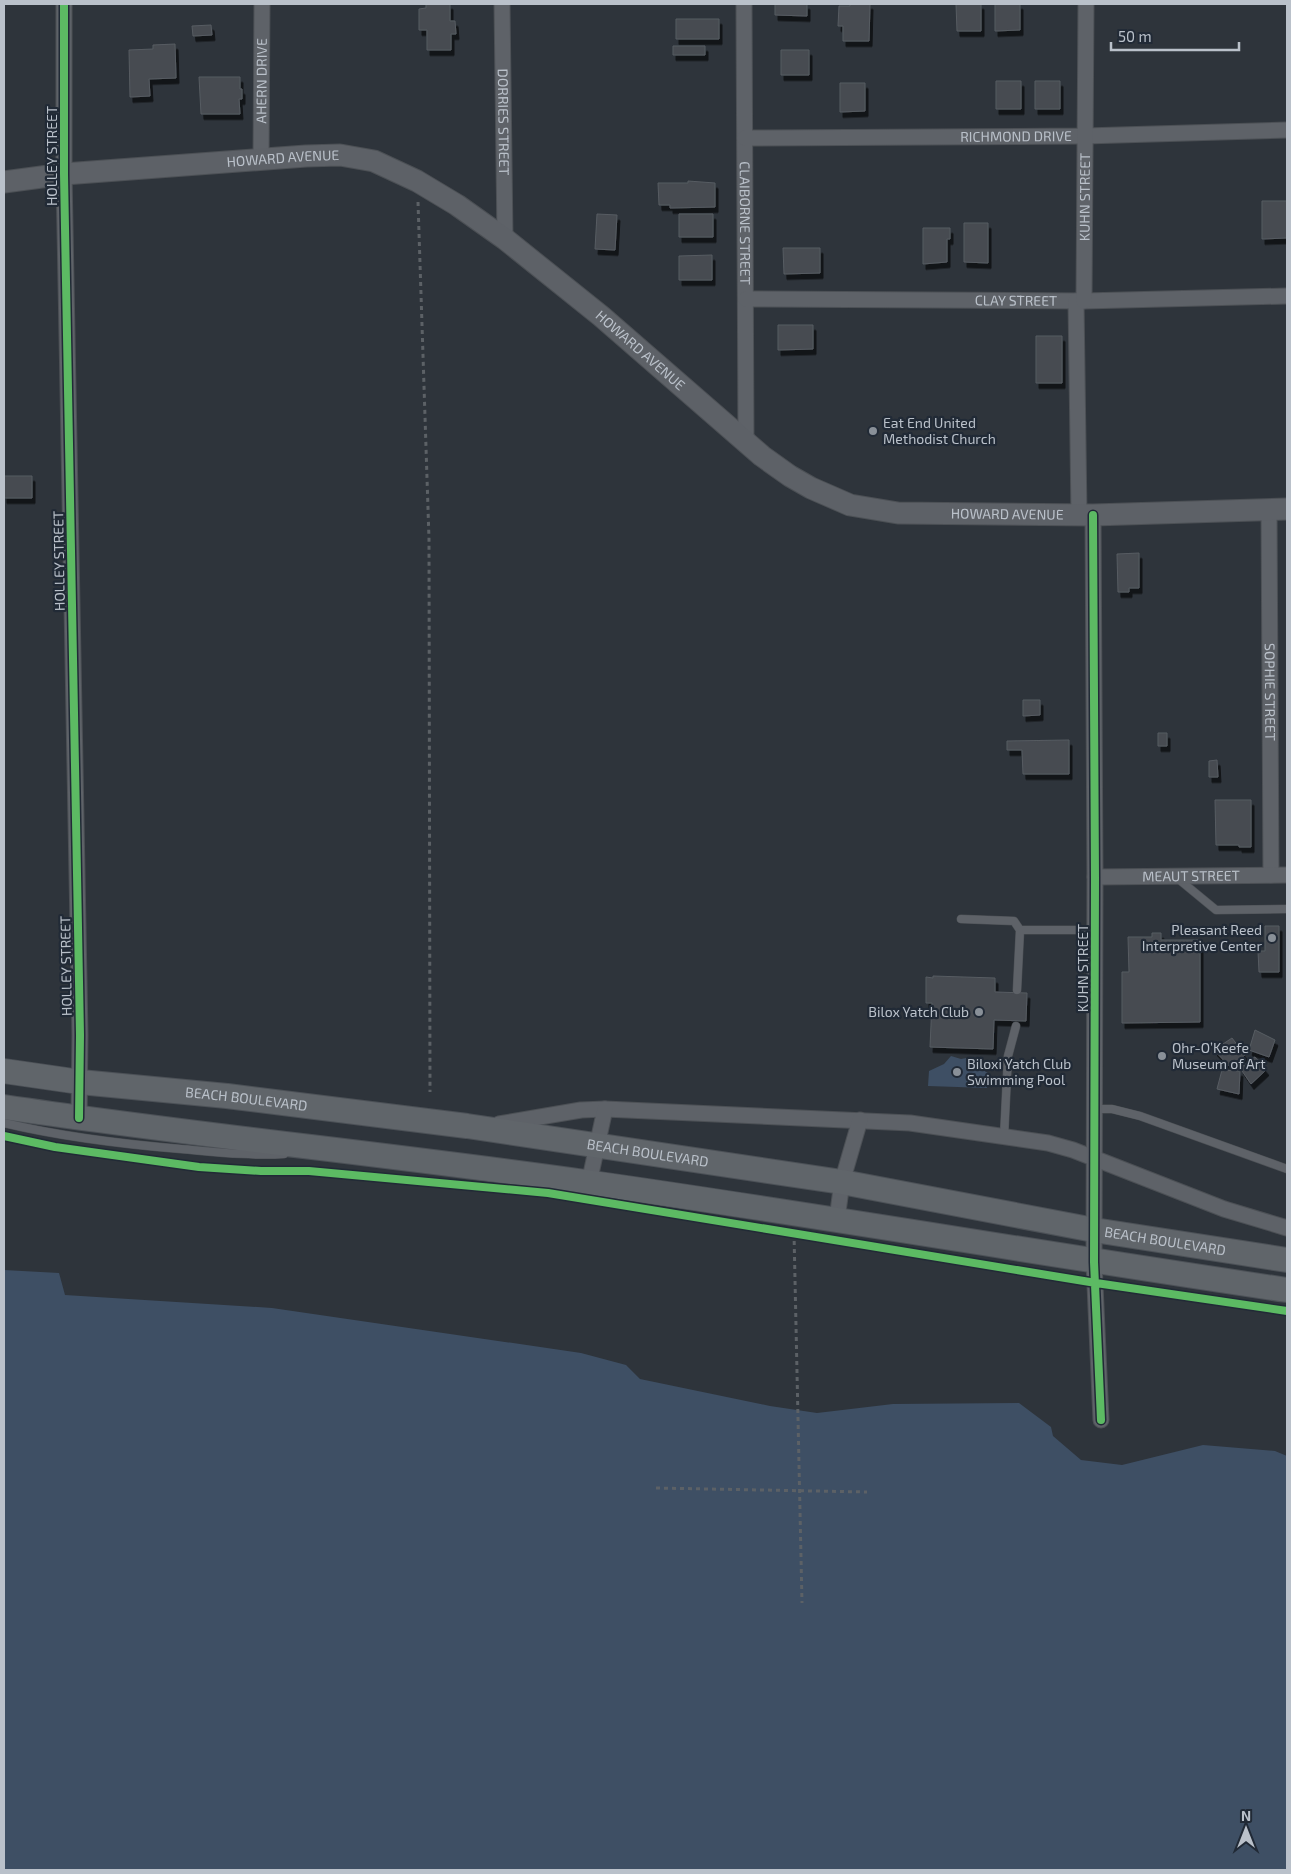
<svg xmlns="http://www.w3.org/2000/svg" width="1291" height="1874" font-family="'Exo 2',sans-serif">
  <defs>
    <filter id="shadow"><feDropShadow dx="3" dy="5.5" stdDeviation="0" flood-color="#0009"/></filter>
  </defs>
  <rect width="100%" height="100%" fill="#2e343b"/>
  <path fill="#3e4f64" d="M951 1056 961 1059 972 1057 976 1066 988 1073 987 1088 928 1086 929 1071 944 1064Z
    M4 1270 59 1273 65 1295 272 1308 581 1353 626 1365 640 1379 770 1406 817 1413 893 1404 1019 1403 1051 1427 1053 1436 1081 1460 1122 1465 1203 1445 1275 1451 1287 1456V1870H4Z"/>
  <path fill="#464b51" stroke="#575c62" filter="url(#shadow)" d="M426 4H450V21H455L456 34H451V50H427V30H419V9L426 8Z
    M775 4H807V16L775 15Z
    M850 4H870L869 41H843V26H838L839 6H850Z
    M956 4H981V31H957Z
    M995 4H1020V30L995 31Z
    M676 19H719V39H676Z
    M211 25 212 35 193 36 192 26Z
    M175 44 176 78 149 79 150 96 130 97 129 50 153 49V45Z
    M673 46H705V55H673Z
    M781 50H809V75H781Z
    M199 77H240V89H242V99H239L240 114H201Z
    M996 81H1021V109H996Z
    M1035 81H1060V109H1035Z
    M840 83H865V111L840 112Z
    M688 181 715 183V207L670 208V205H659L658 183H688Z
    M1262 201H1287V238L1262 239Z
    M597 214 617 215 615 250 595 249Z
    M679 214H713V237H679Z
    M964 223H988V263L964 262Z
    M923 228H950V239H947V262L923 264Z
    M783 248H820V273L784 274Z
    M712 255V280H679V256Z
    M778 325H813V349L778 350Z
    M1036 336H1062V383H1036Z
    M4 476H32V498H4Z
    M1139 553V588H1129V592H1118L1117 554Z
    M1023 700H1040V715L1023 716Z
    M1158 733H1167V746H1158Z
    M1069 740V774H1023L1022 750H1007V741Z
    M1217 760 1218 777H1209V761Z
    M1215 800H1251V847H1239V845H1216Z
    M1265 926H1279V972H1259L1258 951H1265Z
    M1152 933H1161V940H1200V1022L1122 1023V972H1129L1128 937H1152Z
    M933 976 995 978V992L1027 993 1026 1021 994 1020 993 1049 930 1047 932 1003H926V977L933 978Z
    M1255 1030 1275 1040 1269 1057 1249 1050Z
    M1232 1038 1245 1055 1230 1067 1214 1050Z
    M1255 1057 1266 1070 1251 1084 1240 1068Z
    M1222 1070 1240 1071 1239 1094 1217 1089Z"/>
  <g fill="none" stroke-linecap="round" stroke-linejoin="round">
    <defs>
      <path id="lane" d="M1176 877 1216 910 1287 909
        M961 919 1014 921 1020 930
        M1017 990 1020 930H1095
        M1095 1109H1112L1140 1116 1287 1169
        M4 1123C63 1137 121 1144 181 1149 216 1152 250 1156 284 1154
        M1004 1137 1008 1056 1016 1026"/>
      <g id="street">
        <path d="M64 4V174L80 1035 79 1118"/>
        <path id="s1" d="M502 4 505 239"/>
        <path id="s2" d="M744 4 746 441"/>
        <path id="s3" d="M745 138 1085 136 1287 130"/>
        <path id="s4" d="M261 160 262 4"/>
        <path id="s5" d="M746 299 1084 301 1287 296"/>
        <path d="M1076 301 1079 515"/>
        <path id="s6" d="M1084 301 1086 4"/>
        <path id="s7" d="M1269 510 1271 875"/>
        <path d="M1093 515 1095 877 1094 1262 1101 1420"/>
        <path id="s8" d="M1095 877 1287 875"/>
        <path d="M499 1124 581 1110 605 1109 910 1123 1048 1143 1073 1150 1224 1209 1287 1228"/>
        <path d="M589 1183 605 1109"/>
        <path d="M837 1219 842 1182 860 1120"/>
      </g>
      <g id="secondary">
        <path id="s9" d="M4 182 64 174 306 156 340 155 374 161 417 181 457 205 505 239 601 316 762 456 790 476 811 488 850 505 898 513 1093 515 1287 509"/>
      </g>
      <g id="primary">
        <path id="s10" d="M4 1071 80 1082 227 1096 467 1126 842 1182 1094 1230 1287 1260"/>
        <path d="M4 1107C199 1136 396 1155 592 1183 824 1216 1055 1256 1287 1290"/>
      </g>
    </defs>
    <use href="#lane" stroke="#4c5055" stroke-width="9"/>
    <use href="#street" stroke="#4c5055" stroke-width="17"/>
    <use href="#secondary" stroke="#4c5055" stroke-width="23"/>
    <use href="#primary" stroke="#4c5157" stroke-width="26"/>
    <path stroke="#5c6166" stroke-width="3" stroke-dasharray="4 4" stroke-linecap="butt" d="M418 202 429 539 430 1092
      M794 1233 802 1603
      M656 1488 867 1492"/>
    <use href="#lane" stroke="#5e6268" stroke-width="8"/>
    <use href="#street" stroke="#5e6268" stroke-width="15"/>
    <use href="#secondary" stroke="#5d6167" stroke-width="21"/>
    <use href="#primary" stroke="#60656a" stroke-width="24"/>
    <defs>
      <path id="cycleway" d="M64 4V174L80 1035 79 1118
        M1093 515 1095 877 1094 1262 1101 1420
        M4 1136 55 1147 199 1167 261 1171H309L548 1193 1096 1283 1287 1311"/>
    </defs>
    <use href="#cycleway" stroke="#212a36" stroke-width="11"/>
    <use href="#cycleway" stroke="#5cba63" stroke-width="8"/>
  </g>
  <g fill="#899098" stroke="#212a36" stroke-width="2">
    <circle cx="873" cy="431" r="5"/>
    <circle cx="1272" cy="938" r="5"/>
    <circle cx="979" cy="1012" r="5"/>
    <circle cx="1162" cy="1056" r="5"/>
    <circle cx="957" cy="1072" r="5"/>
  </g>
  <g text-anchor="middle" stroke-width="4.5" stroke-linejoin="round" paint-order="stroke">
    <g font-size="14" fill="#bac1ca" stroke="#212a36">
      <text dy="5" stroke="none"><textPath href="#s4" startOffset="79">AHERN DRIVE</textPath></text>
      <text dy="5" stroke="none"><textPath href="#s1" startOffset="118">DORRIES STREET</textPath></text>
      <text dy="5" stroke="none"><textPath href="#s3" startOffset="271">RICHMOND DRIVE</textPath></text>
      <text transform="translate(52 156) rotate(-90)" y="5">HOLLEY STREET</text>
      <text dy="5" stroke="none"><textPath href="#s9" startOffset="280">HOWARD AVENUE</textPath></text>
      <text dy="5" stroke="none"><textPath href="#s6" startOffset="104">KUHN STREET</textPath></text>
      <text dy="5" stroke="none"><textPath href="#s2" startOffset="219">CLAIBORNE STREET</textPath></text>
      <text dy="5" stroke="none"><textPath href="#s5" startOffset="270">CLAY STREET</textPath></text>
      <text dy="5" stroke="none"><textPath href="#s9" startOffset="700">HOWARD AVENUE</textPath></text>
      <text dy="5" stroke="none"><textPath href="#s9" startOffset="1120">HOWARD AVENUE</textPath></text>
      <text transform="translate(59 561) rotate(-91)" y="5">HOLLEY STREET</text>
      <text dy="5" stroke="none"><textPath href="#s7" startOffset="182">SOPHIE STREET</textPath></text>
      <text dy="5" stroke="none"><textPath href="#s8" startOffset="96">MEAUT STREET</textPath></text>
      <text transform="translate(66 966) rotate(-91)" y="5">HOLLEY STREET</text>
      <text transform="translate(1083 968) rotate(-90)" y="5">KUHN STREET</text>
      <text dy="5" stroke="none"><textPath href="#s10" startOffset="244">BEACH BOULEVARD</textPath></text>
      <text dy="5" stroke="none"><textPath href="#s10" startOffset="649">BEACH BOULEVARD</textPath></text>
      <text dy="5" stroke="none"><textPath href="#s10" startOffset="1174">BEACH BOULEVARD</textPath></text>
    </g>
    <g font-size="14" fill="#bac1ca" stroke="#212a36" text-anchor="start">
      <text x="883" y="428">Eat End United<tspan x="883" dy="16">Methodist Church</tspan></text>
      <text x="1262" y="935" text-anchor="end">Pleasant Reed<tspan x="1262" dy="16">Interpretive Center</tspan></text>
      <text x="969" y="1017" text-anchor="end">Bilox Yatch Club</text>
      <text x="1172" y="1053">Ohr-O’Keefe<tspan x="1172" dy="16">Museum of Art</tspan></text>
      <text x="967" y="1069">Biloxi Yatch Club<tspan x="967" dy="16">Swimming Pool</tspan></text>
    </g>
  </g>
  <rect width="1291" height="1874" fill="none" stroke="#bac1ca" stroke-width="10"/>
  <g transform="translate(1246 1829)" stroke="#212a36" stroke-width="4" paint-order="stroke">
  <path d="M0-4L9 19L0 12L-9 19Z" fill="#bac1ca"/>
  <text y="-8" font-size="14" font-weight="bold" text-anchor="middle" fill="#bac1ca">N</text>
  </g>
  <path d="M1111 42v8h128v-8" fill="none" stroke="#bac1ca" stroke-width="2.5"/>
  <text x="1118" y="42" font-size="15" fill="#bac1ca" stroke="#212a36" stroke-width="4" paint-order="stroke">50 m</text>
</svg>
